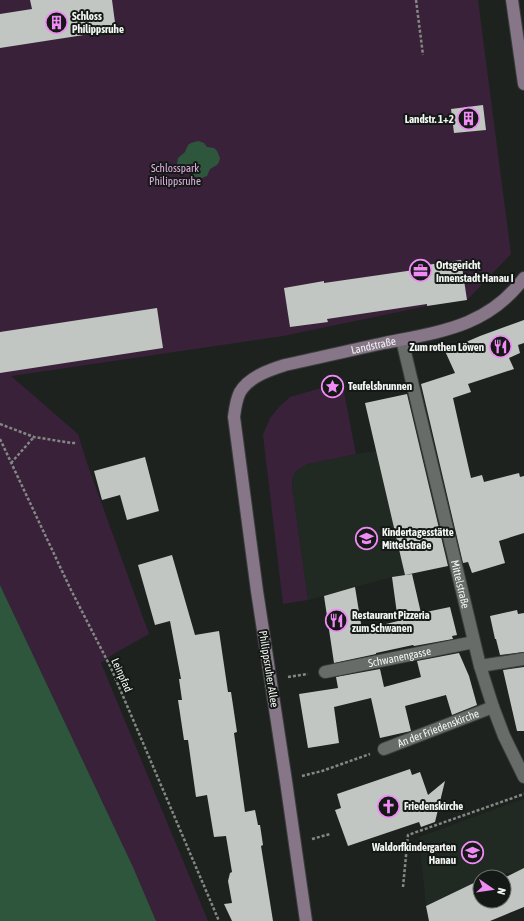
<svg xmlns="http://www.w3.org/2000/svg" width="524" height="921" font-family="'Asap Condensed',sans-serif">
  <rect width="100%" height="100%" fill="#1e221f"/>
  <path fill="#202a23" d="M413 442 412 573 392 577 308 600 292 486 293 475 301 467 308 464 356 454 376 451Z
    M523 799 524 803V868L517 872 487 876V877H480V901H497L504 916 490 921H429L426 906 419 837Z"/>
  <path fill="#39213a" d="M0 0H478L511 254 467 300 427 306 283 336 11 376 78 434 88 466 149 634 115 653 101 663 208 921H156L133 867 0 585Z
    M342 382 356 454 308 464C296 470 292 473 292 486L308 600 283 604 263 435 270 418 280 406 290 397Z"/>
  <path fill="#2e563d" d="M198 141 204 143 207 147 214 148 217 151 220 158 219 162 217 165 210 169 207 176 202 178 195 177 188 170 181 169 177 164 178 158 185 152 188 145 191 143Z
    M0 585 133 867 156 921H0Z"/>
  <path fill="#c1c6c2" d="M30 0H112L116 30 0 48V14L32 9Z
    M483 105 486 130 454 133 451 109Z
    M461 260 467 300 427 306V304L327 319 328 322 290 327 284 288 324 281V283L421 269 420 266Z
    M157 308 163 348 0 373V332Z
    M524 320V343L518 345 520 353 509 358 514 369 468 384 471 392 453 398 463 443 471 478 482 475 484 482 519 473 520 477 524 476V533L499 541 505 563 472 573 468 562 463 563 421 384 455 373 445 351 480 336Z
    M407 394 448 566 405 575 365 403Z
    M145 457 159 511 127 520 120 495 102 500 94 471Z
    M172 555 195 635 219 631 228 692H231L237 732 234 733 245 812 255 810 258 825H260L263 845 261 846 273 921H232L224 904 232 903 228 881 230 873 232 872 226 836 214 837 207 795 196 797 188 740H184L178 700H182L179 679H181L170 621 155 625 138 565Z
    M412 574 421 613 450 607 457 635 452 636 453 639 414 646 413 645 376 653V654L334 663 324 596 355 587 362 630 398 621 392 577Z
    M517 610 518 614 524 613V652L500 655 496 639H495L490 616Z
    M459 653 469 676 477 705 452 715 446 695 405 706 411 731 380 738 371 698 334 707 339 743 308 748 299 694 338 688 336 677 380 669 384 687 421 677 417 661Z
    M524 667V731H517L503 670Z
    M410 769 412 775 420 772 428 795 445 781 435 822 421 827 419 822 348 846 335 810 341 808 337 794Z
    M524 868V907L490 921H429L426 906 480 880V901H504V878Z"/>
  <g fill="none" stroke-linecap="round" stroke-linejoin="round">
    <defs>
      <g id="street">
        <path id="s1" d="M402 340 480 666 493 707 504 736 524 777"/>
        <path d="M480 666 524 659"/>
        <path id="s2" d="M325 672 474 642"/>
        <path id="s3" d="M384 749 493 707"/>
      </g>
      <g id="secondary">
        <path d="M512 0 524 84"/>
        <path id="s4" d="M306 921 286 781 257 591 234 417C235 409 236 400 240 392 249 377 269 370 285 365 318 358 351 350 384 343 439 332 488 327 524 278"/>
      </g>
    </defs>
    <use href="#street" stroke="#3b3e3c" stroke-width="14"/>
    <use href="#secondary" stroke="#3b3e3c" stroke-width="14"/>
    <path stroke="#848885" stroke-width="2.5" stroke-dasharray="3 2" stroke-linecap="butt" d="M416 0 423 55
      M0 424 34 437 72 443H77
      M0 439 71 590 111 668 219 921
      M11 463 34 437
      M288 677 308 674
      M302 776 322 771 370 754
      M312 839 330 834
      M403 887 408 835 524 794"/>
    <use href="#street" stroke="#676c68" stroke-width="12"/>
    <use href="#secondary" stroke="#877688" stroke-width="12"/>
  </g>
  <defs>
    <symbol id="building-ring" viewBox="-11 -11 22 22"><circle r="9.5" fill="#151916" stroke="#f08bf5" stroke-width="1.5"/><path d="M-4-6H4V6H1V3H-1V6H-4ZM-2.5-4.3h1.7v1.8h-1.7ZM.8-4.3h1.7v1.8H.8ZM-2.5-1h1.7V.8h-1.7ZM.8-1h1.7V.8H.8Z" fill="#f08bf5"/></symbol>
    <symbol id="office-ring" viewBox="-11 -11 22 22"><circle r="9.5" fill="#151916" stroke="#f08bf5" stroke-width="1.5"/><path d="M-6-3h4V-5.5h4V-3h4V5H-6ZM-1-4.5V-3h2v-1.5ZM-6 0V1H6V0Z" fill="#f08bf5"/></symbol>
    <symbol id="restaurant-ring" viewBox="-11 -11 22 22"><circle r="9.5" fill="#151916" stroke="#f08bf5" stroke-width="1.5"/><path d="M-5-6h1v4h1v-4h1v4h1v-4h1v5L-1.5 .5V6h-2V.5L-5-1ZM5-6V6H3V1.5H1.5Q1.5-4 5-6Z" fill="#f08bf5"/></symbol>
    <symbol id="sight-ring" viewBox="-11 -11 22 22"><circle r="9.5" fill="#151916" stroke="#f08bf5" stroke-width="1.5"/><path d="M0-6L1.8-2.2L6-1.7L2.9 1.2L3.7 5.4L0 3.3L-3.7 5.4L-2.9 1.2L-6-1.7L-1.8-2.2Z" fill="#f08bf5"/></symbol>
    <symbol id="school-ring" viewBox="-11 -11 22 22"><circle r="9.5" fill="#151916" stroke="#f08bf5" stroke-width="1.5"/><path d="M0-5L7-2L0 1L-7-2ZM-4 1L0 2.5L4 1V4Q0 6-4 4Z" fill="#f08bf5"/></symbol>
    <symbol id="church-ring" viewBox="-11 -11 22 22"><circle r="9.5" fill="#151916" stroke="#f08bf5" stroke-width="1.5"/><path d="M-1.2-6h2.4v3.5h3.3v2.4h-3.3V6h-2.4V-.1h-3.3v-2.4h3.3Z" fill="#f08bf5"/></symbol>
  </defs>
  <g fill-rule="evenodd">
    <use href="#building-ring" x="44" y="10" width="25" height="25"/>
    <use href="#building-ring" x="456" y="106" width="25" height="25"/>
    <use href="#office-ring" x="408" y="258" width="25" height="25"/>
    <use href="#restaurant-ring" x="488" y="334" width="25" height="25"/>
    <use href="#sight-ring" x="320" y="374" width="25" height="25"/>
    <use href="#school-ring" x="354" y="526" width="25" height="25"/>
    <use href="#restaurant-ring" x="324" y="608" width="25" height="25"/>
    <use href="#church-ring" x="376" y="794" width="25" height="25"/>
    <use href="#school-ring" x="460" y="840" width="25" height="25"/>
  </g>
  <g text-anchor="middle" stroke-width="4" stroke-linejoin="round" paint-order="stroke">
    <g font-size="11" font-weight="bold" fill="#f2f5f3" stroke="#151916" text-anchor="start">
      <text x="72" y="20">Schloss<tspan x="72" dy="13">Philippsruhe</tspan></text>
      <text x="454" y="123" text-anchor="end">Landstr. 1+2</text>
      <text x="436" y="269">Ortsgericht<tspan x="436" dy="13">Innenstadt Hanau I</tspan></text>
      <text x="484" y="351" text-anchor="end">Zum rothen Löwen</text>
      <text x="348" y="390">Teufelsbrunnen</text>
      <text x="382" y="536">Kindertagesstätte<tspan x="382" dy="13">Mittelstraße</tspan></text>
      <text x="352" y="619">Restaurant Pizzeria<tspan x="352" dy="13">zum Schwanen</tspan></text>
      <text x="404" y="810">Friedenskirche</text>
      <text x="456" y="851" text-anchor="end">Waldorfkindergarten<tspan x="456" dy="13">Hanau</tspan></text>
    </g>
    <g font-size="11" fill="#e2afe4" stroke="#151916">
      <text x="175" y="172">Schlosspark<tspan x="175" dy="13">Philippsruhe</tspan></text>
    </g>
    <g font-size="11" fill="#f2f5f3" stroke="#151916">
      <text dy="4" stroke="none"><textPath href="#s4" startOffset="679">Landstraße</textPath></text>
      <text dy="4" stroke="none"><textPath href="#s1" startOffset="251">Mittelstraße</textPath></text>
      <text dy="4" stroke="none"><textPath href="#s2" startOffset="76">Schwanengasse</textPath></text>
      <text transform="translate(269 669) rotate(81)" y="4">Philippsruher Allee</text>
      <text transform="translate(122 675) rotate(66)" y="4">Leinpfad</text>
      <text dy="4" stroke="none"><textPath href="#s3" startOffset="58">An der Friedenskirche</textPath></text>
    </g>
  </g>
  <g transform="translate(492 889) rotate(103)"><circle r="19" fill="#151916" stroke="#6d716e"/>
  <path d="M0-3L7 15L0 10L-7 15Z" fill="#f08bf5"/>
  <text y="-6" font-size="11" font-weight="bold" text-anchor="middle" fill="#f2f5f3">N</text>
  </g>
</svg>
